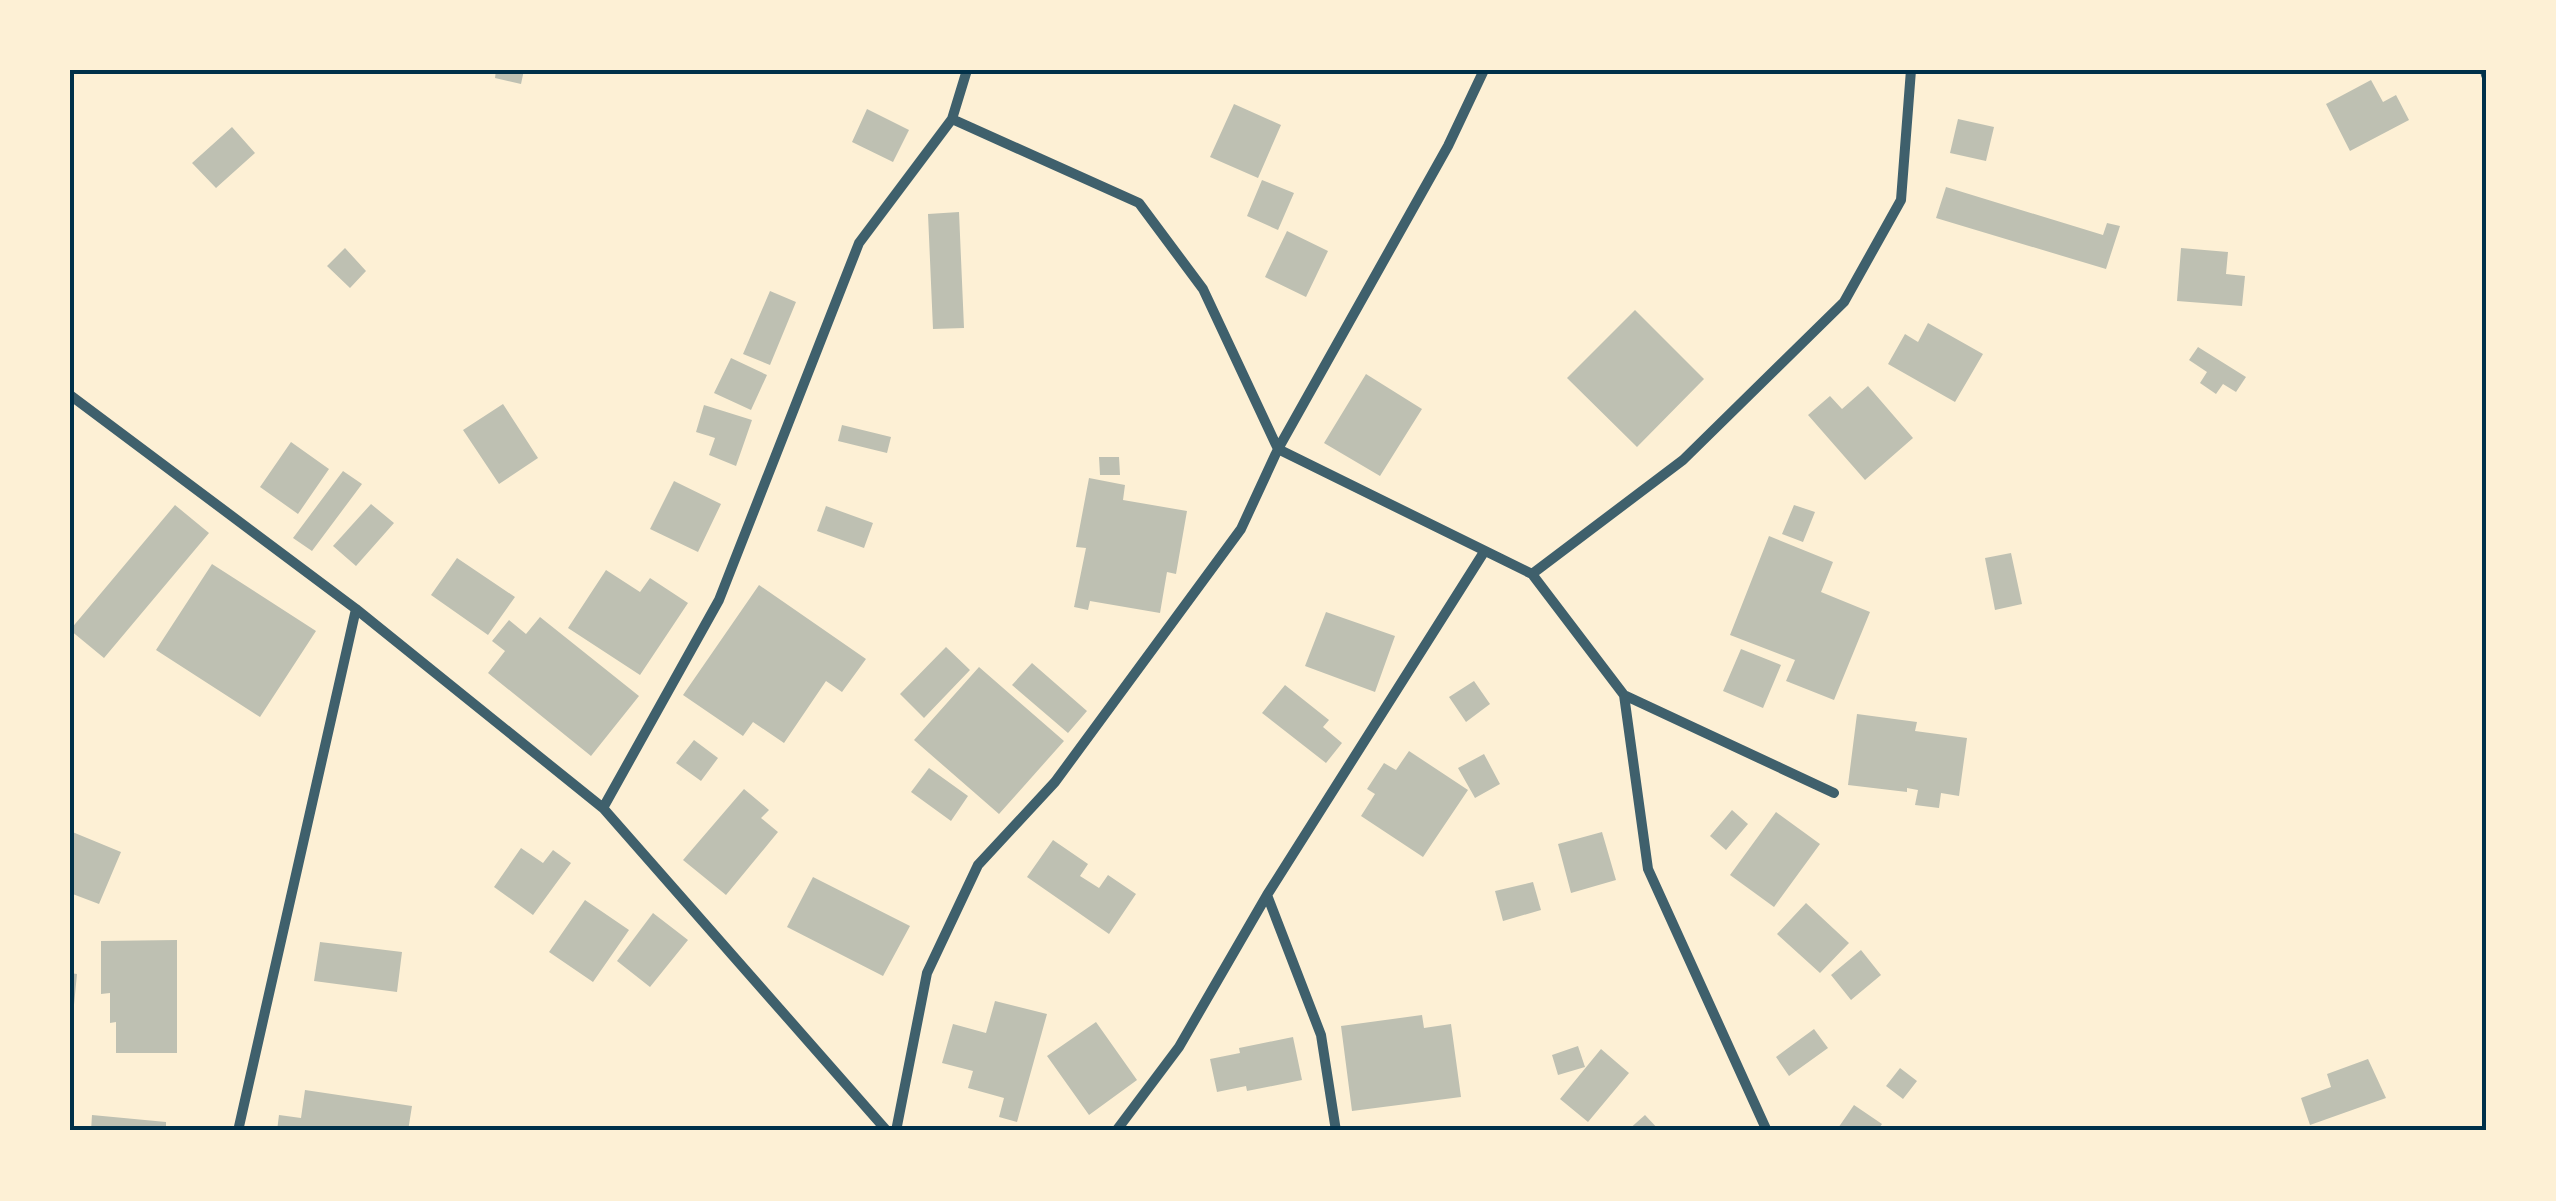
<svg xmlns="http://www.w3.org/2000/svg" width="2556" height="1201" font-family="Montserrat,sans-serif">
  <rect width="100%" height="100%" fill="#fdf0d5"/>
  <path fill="#bec0b2" d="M496 70H524L521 84 495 78Z
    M2371 80 2383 102 2396 95 2409 120 2350 151 2326 104Z
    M1234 104 1281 125 1258 178 1210 157Z
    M867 109 909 130 893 162 852 142Z
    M1958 119 1994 127 1986 161 1950 153Z
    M232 127 255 153 216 188 192 163Z
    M1262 180 1294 193 1278 230 1247 216Z
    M1946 187 2103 235 2107 223 2120 226 2106 269 1936 218Z
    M959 212 964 328 933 329 928 214Z
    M1287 231 1328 251 1306 297 1265 277Z
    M345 248 366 271 350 288 327 266Z
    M2181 248 2228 252 2226 274 2245 276 2242 306 2177 301Z
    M770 291 796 302 770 365 743 354Z
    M1635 310 1704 379 1637 447 1567 378Z
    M1928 323 1983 354 1955 402 1888 364 1905 334 1918 342Z
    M2198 347 2246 377 2236 392 2223 384 2216 394 2200 383 2207 372 2189 360Z
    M731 358 767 375 751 410 714 393Z
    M1366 374 1422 409 1380 476 1324 443Z
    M1868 386 1913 438 1865 480 1808 415 1830 396 1842 409Z
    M503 404 538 458 499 484 463 430Z
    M704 405 752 420 736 466 709 455 715 438 696 432Z
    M842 425 891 437 887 453 838 441Z
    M291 442 329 469 298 514 260 487Z
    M1099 457H1119L1120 475H1100Z
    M343 471 362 484 312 551 293 538Z
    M1089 478 1125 485 1123 500 1187 511 1176 574 1167 572 1160 613 1090 601 1088 610 1074 607 1086 548 1076 547Z
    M674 481 721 504 698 552 650 529Z
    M371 504 394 523 356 566 333 546Z
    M175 505 209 533 104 658 70 630Z
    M1794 505 1815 512 1803 542 1782 534Z
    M826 506 873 523 864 548 817 531Z
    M1769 536 1833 562 1821 592 1870 612 1834 700 1786 681 1795 660 1730 635Z
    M2011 553 2022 604 1995 610 1985 558Z
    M457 558 515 597 488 635 431 595Z
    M212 564 316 631 260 717 156 650Z
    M606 570 640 592 650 578 688 603 640 675 568 628Z
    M759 585 866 659 842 692 826 681 784 743 753 722 743 736 683 695Z
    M1326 612 1395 636 1375 692 1305 666Z
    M540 617 639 696 591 756 488 673 505 651 492 641 509 620 526 634Z
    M946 647 970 670 924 718 900 694Z
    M1741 649 1781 665 1763 708 1723 691Z
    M1032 663 1087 711 1068 733 1012 685Z
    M979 667 1064 741 999 814 914 740Z
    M1474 681 1490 704 1466 722 1449 697Z
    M1285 685 1329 720 1323 727 1342 743 1326 763 1262 713Z
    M1857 714 1917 722 1915 731 1967 738 1959 796 1941 793 1939 808 1915 805 1918 790 1907 788V792L1848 785Z
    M694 740 718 758 701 781 676 763Z
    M1409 751 1468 790 1423 857 1361 816 1375 794 1367 789 1384 763 1396 770Z
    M1484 754 1500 784 1475 798 1458 768Z
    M929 768 968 796 951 821 911 792Z
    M744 789 769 810 761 818 778 832 726 895 683 860Z
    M1732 810 1748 824 1726 850 1710 836Z
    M1776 812 1820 844 1774 907 1730 875Z
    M70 831 121 852 99 904 70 893Z
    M1602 832 1616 880 1571 893 1558 844Z
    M1053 840 1088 864 1080 876 1099 888 1108 875 1136 894 1109 934 1027 877Z
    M521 848 543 863 553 850 571 863 533 915 494 887Z
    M813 877 910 926 883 976 787 927Z
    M1533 882 1541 910 1503 921 1495 891Z
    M585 900 629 930 593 982 549 952Z
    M1806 903 1849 943 1820 973 1777 934Z
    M653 913 688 940 650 987 617 961Z
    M177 940V1053H116V1022L110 1023V993L101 994V941Z
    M320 942 402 952 397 992 314 981Z
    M1861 950 1881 975 1851 1000 1831 975Z
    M70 973 77 974 73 1015H70Z
    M995 1001 1047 1014 1017 1122 999 1117 1004 1098 968 1088 973 1071 942 1063 953 1024 986 1033Z
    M1422 1015 1424 1028 1451 1024 1461 1097 1352 1111 1341 1026Z
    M1096 1022 1137 1080 1089 1115 1047 1056Z
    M1814 1029 1828 1048 1789 1076 1776 1057Z
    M1293 1037 1302 1080 1247 1091 1246 1086 1217 1092 1210 1059 1240 1053 1239 1048Z
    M1578 1046 1585 1067 1558 1075 1552 1055Z
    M1601 1049 1629 1073 1588 1122 1560 1099Z
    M2368 1059 2386 1098 2310 1125 2301 1098 2331 1087 2327 1074Z
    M1900 1068 1917 1081 1903 1099 1886 1086Z
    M305 1090 412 1106 408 1131H277L279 1115 301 1118Z
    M1854 1105 1882 1124 1877 1131H1836Z
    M92 1115 166 1122V1131H91Z
    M1645 1115 1660 1131H1627Z"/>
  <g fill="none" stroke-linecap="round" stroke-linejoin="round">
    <path stroke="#3f606c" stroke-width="10" d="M2485 70 2486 75
      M952 119 1139 203 1203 289 1278 449 1532 574 1624 695 1834 793
      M70 395 356 609 603 808 887 1131
      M1532 574 1683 460 1844 302 1901 200 1911 70
      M1624 695 1648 869 1767 1131
      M603 808 719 600 859 243 952 119 967 70
      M1267 895 1321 1035 1336 1131
      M238 1131 356 609
      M896 1131 927 973 978 865 1055 782 1241 529 1278 449 1448 146 1484 70
      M1116 1131 1179 1047 1267 895 1484 552"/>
  </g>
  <rect width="2556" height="1201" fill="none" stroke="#fdf0d5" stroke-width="145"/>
  <rect x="72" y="72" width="2412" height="1056" fill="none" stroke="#003049" stroke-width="4"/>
</svg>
